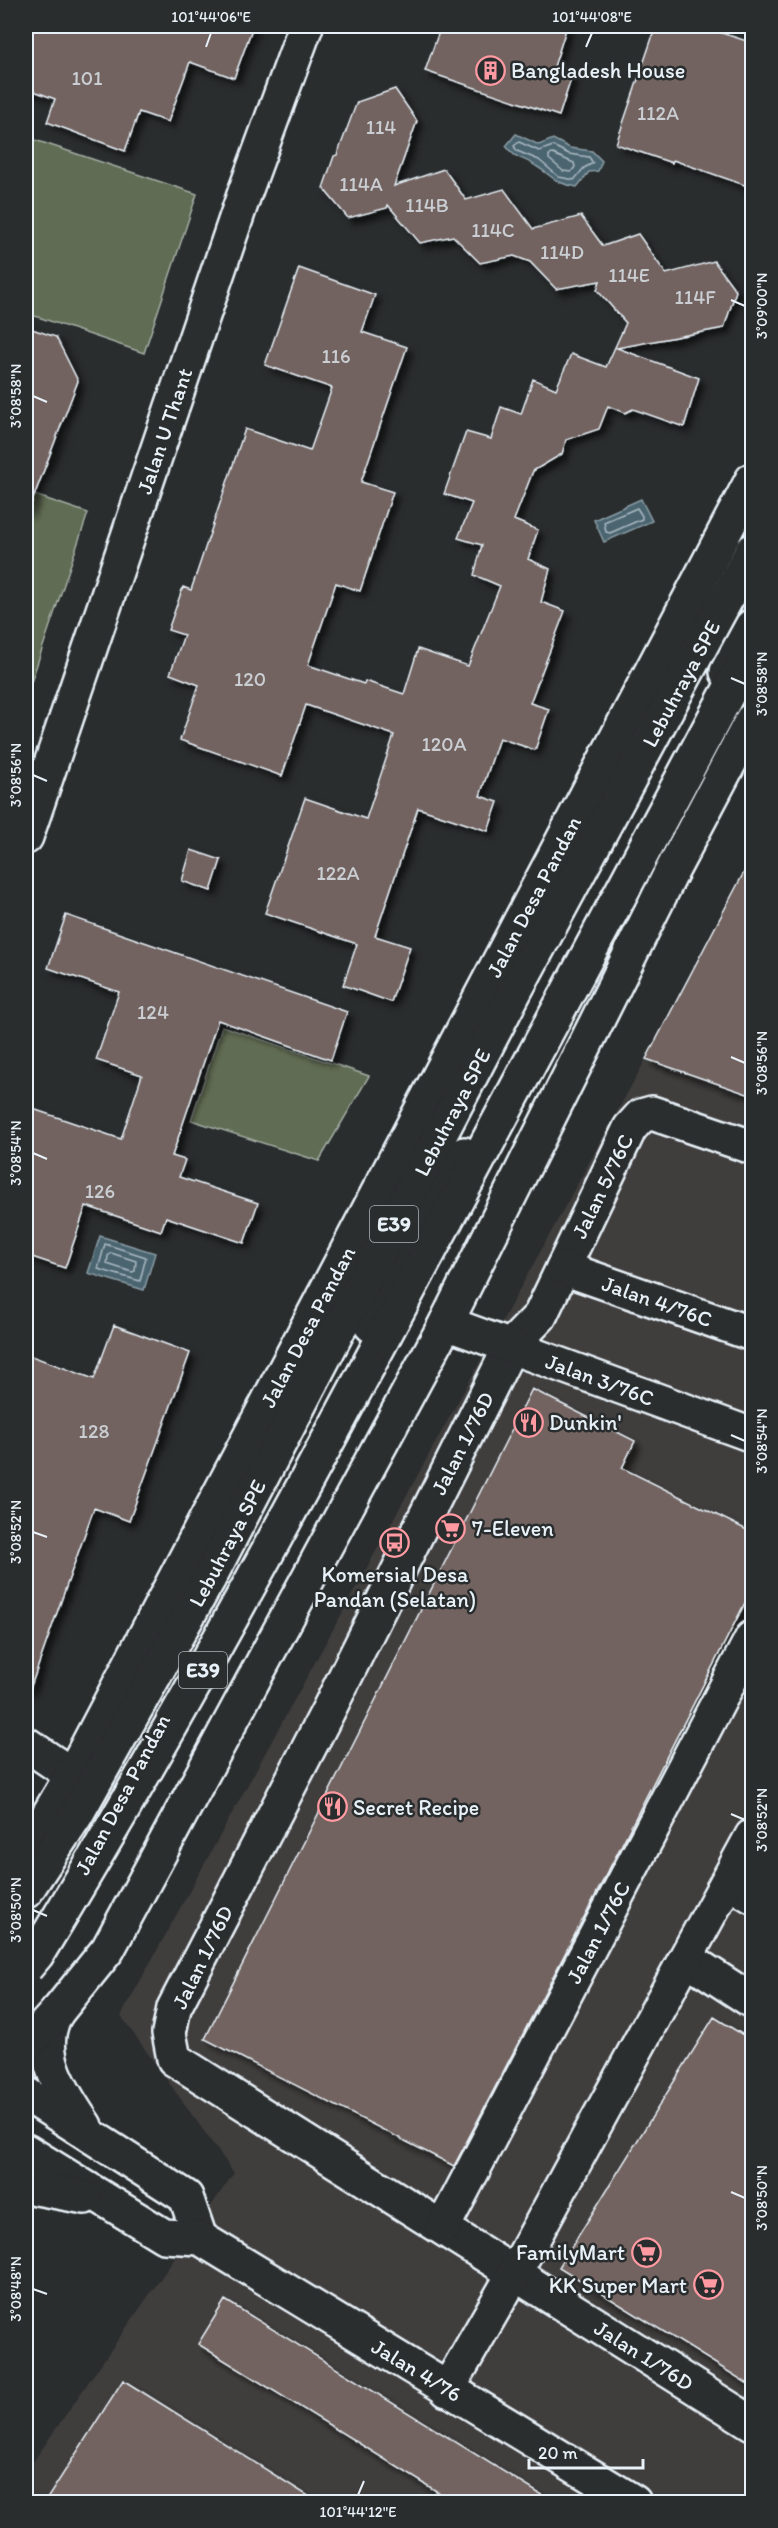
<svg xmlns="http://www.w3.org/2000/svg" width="778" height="2528" font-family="Itim,sans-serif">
  <defs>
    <filter id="shadow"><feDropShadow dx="5.5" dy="5.5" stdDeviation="3" flood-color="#0009"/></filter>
  </defs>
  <rect width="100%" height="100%" fill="#2a2d2e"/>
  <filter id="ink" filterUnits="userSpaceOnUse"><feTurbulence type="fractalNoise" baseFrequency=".0167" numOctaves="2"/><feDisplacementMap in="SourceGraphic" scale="12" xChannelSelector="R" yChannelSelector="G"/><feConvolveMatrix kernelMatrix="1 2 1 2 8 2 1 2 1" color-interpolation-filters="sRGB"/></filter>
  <g filter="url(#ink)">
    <path fill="#403e3d" d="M646 1059 752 1098V2502H26V2472L234 2173 121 2016Z"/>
    <path fill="#616c53" stroke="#a4aea6" stroke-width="1.5" d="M26 137 197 194 144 353 26 313Z
      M26 492 88 513 30 685 26 684Z
      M222 1026 369 1076 319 1161 191 1120Z"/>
    <path fill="#4c6570" stroke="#8a9da6" stroke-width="1.5" d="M516 134 539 145 553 139 570 148 592 151 602 161 598 171 589 172 577 187C551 182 556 178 536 166 523 157 516 160 506 146Z
      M641 499 652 521 604 542 594 520Z
      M100 1236 155 1253 144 1290 88 1273Z"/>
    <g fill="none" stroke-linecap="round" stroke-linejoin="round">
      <path stroke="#aab9c2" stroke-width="1.5" d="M519 142 539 151 553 146 569 154 589 157 593 163 584 168 574 180 559 177 539 160 517 151 514 146Z
        M553 154 574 163 575 167 571 172 563 171 549 159V155Z
        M637 508 642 516V519L610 533 606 532 604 522Z
        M105 1244 146 1257 140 1281 98 1269Z
        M111 1253 136 1261 135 1271 132 1272 107 1264 108 1256Z"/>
    </g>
    <path fill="#726460" stroke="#e8f1f8" stroke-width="1.5" filter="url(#shadow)" d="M26 26H253L234 78 190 62 168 122 139 112 125 151 47 122 55 99 26 88Z
      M441 26H567L553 70 572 76 559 116 425 71Z
      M656 26H700L753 43V188L673 160 672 163 616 144Z
      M395 89 417 121 394 186 444 169 466 200 504 189 533 229 581 216 603 246 638 234 666 274 714 261 736 291 724 328 617 348 699 378 684 427 633 409 625 413 608 406 599 429 566 440 562 454 533 471 514 520 538 530 528 559 550 569 541 602 565 611 530 703 549 709 535 750 499 738 480 796 498 802 488 831 418 808 375 936 410 947 391 1002 343 985 357 944 265 913 305 798 366 819 394 735 306 705 282 776 180 740 199 685 170 674 184 635 168 630 183 587 191 590 245 429 310 451 332 388 265 365 299 268 375 295 362 332 407 347 361 482 393 492 360 591 336 583 308 665 364 684 365 681 404 694 418 649 468 666 500 586 474 575 482 545 458 538 472 503 444 494 466 432 491 439 501 407 521 414 533 379 556 389 571 354 606 367 626 323 597 290 600 281 556 289 530 262 514 256 480 263 453 236 420 243 388 205 387 208 348 218 323 188 334 156 337 155 357 102Z
      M26 327 56 337 78 381 28 512 26 511Z
      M191 850 221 860 211 891 182 881Z
      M753 855V1096L646 1059Z
      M66 915 347 1012 331 1060 218 1020 172 1156 185 1160 179 1177 258 1203 244 1243 166 1217 161 1231 86 1206 65 1268 26 1255V1131L33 1109 121 1139 142 1075 96 1060 119 992 48 968Z
      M114 1325 190 1353 129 1521 94 1508 30 1689H26V1354L94 1379Z
      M532 1389 635 1441 622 1468 753 1533V1587L617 1854 454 2166 205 2039Z
      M714 2017 753 2041V2387L559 2267Z
      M225 2300 553 2502H454L198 2344Z
      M123 2380 318 2502H45Z"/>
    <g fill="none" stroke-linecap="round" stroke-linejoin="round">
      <defs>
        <g id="minor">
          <path d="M727 672 752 626"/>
          <path id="s1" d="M26 837 245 192 306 26"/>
          <path id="s2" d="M752 1147 652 1113 641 1116 630 1128 540 1316 511 1346 328 1711 174 2008 169 2033 174 2059 752 2423"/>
          <path id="s3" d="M563 1268 752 1334"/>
          <path id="s4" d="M446 1323 752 1435"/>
          <path d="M371 1325 464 1154"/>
          <path d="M26 1744 72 1775"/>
          <path id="s5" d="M26 1853 72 1775 752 480"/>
          <path d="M728 1881 752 1896"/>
          <path d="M686 1958 752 2001"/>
          <path d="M57 2012C33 2052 64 2094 85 2126"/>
          <path d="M26 2046 58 2011 108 1949 446 1323 672 871 752 720"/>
          <path d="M26 2094 186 2197 200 2238"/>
          <path id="s6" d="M26 2151 164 2236 200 2238 634 2502"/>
          <path d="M26 2186 85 2197"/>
          <path id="s7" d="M443 2227 752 1638"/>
          <path d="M447 2390 515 2272 752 1836"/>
        </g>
        <g id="highway">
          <path d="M368 1366 752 648"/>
          <path id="s8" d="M26 1891 76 1815 208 1580 516 989 752 551"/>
        </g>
      </defs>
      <use href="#minor" stroke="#e8f1f8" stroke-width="38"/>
      <use href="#highway" stroke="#e8f1f8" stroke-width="38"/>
      <use href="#minor" stroke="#2a2d2e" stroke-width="33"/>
      <use href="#highway" stroke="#2a2d2e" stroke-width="33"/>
      <defs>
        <path id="highway-bridge" d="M26 1967 37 1954C154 1762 262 1564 368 1366"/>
      </defs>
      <use href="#highway-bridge" stroke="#e8f1f8" stroke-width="38" stroke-linecap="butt"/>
      <use href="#highway-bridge" stroke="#2a2d2e" stroke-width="33"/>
    </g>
  </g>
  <path fill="none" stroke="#e8f1f8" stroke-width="2" d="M206 47 211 33M586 47 592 33M731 300 745 306M33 396 47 402M731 678 745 684M33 775 47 781M731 1057 745 1063M33 1153 47 1159M731 1435 745 1441M33 1532 47 1537M731 1814 745 1820M33 1910 47 1916M731 2192 745 2198M33 2289 47 2294M358 2495 364 2481"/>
  <defs>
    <symbol id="building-ring" viewBox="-11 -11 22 22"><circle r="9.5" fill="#2a2d2e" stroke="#ff9aa2" stroke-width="1.5"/><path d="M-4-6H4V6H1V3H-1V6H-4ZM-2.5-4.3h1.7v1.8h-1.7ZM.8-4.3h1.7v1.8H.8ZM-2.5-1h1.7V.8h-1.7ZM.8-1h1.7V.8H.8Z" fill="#ff9aa2"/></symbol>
    <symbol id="restaurant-ring" viewBox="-11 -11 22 22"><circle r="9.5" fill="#2a2d2e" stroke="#ff9aa2" stroke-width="1.5"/><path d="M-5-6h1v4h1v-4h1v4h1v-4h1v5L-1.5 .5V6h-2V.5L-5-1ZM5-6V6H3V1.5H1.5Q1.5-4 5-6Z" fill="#ff9aa2"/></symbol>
    <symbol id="supermarket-ring" viewBox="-11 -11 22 22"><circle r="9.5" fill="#2a2d2e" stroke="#ff9aa2" stroke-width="1.5"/><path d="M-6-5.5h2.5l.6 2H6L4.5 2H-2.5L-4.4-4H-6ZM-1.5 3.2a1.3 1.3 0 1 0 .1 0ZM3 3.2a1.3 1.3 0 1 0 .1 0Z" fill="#ff9aa2"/></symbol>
    <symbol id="bus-ring" viewBox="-11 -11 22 22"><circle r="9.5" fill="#2a2d2e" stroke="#ff9aa2" stroke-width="1.5"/><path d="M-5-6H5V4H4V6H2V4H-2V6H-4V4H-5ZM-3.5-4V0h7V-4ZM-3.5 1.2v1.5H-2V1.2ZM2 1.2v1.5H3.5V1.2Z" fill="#ff9aa2"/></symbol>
  </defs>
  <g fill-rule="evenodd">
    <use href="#building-ring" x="474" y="54" width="33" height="33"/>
    <use href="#restaurant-ring" x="512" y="1406" width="33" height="33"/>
    <use href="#supermarket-ring" x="434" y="1512" width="33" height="33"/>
    <use href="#bus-ring" x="378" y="1526" width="33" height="33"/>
    <use href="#restaurant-ring" x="316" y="1790" width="33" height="33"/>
    <use href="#supermarket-ring" x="630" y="2236" width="33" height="33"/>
    <use href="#supermarket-ring" x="692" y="2268" width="33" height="33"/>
  </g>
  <g text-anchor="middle" stroke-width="5" stroke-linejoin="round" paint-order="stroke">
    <g font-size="20" fill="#caced2">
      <text x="87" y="85">101</text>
      <text x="658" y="120">112A</text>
      <text x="381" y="134">114</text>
      <text x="361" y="191">114A</text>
      <text x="427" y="212">114B</text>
      <text x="493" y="237">114C</text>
      <text x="562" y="259">114D</text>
      <text x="629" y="282">114E</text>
      <text x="695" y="304">114F</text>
      <text x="336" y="363">116</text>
      <text x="250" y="686">120</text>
      <text x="444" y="751">120A</text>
      <text x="338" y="880">122A</text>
      <text x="153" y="1019">124</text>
      <text x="100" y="1198">126</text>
      <text x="94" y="1438">128</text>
    </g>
    <g fill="#2a2d2e" stroke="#afb6bb" stroke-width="1.5">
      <rect x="370" y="1206" width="48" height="36" rx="4.5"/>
      <rect x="179" y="1652" width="48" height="36" rx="4.5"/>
    </g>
    <g font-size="21" font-weight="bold" fill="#e8f1f8">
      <text x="394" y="1231">E39</text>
      <text x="203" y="1677">E39</text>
    </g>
    <g font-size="22" fill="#e8f1f8" stroke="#2a2d2e" text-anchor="start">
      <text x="511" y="78">Bangladesh House</text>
      <text x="549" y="1430">Dunkin'</text>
      <text x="472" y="1536">7-Eleven</text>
      <text x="395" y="1582" text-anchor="middle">Komersial Desa<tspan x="395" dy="25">Pandan (Selatan)</tspan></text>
      <text x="353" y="1815">Secret Recipe</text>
      <text x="625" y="2260" text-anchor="end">FamilyMart</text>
      <text x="687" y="2293" text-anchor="end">KK Super Mart</text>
    </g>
    <g font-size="22" fill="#e8f1f8" stroke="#2a2d2e">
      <text dy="8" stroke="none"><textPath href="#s1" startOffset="429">Jalan U Thant</textPath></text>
      <text dy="8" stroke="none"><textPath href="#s8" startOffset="1374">Lebuhraya SPE</textPath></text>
      <text dy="8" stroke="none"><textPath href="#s5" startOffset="1083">Jalan Desa Pandan</textPath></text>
      <text dy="8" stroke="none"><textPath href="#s8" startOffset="888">Lebuhraya SPE</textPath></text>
      <text transform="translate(602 1186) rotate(-64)" y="8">Jalan 5/76C</text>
      <text dy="8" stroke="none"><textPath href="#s3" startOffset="100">Jalan 4/76C</textPath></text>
      <text dy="8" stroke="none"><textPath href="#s5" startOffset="597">Jalan Desa Pandan</textPath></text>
      <text dy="8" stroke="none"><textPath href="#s4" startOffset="164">Jalan 3/76C</textPath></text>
      <text transform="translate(462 1443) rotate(-63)" y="8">Jalan 1/76D</text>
      <text dy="8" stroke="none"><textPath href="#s8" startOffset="402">Lebuhraya SPE</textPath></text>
      <text transform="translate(122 1794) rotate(-62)" y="8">Jalan Desa Pandan</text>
      <text dy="8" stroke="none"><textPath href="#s7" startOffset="333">Jalan 1/76C</textPath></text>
      <text transform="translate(202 1957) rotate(-64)" y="8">Jalan 1/76D</text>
      <text dy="8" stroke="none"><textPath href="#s2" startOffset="1734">Jalan 1/76D</textPath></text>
      <text dy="8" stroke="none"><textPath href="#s6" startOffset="452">Jalan 4/76</textPath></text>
    </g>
  </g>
  <rect width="778" height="2528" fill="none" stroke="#2a2d2e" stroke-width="66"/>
  <path d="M529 2459v9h114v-9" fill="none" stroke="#e8f1f8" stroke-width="3"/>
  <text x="538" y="2459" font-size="18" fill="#e8f1f8" stroke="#2a2d2e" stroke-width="4.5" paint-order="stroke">20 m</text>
  <rect x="33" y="33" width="712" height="2462" fill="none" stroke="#e8f1f8" stroke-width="2"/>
  <g font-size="15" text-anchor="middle" fill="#e8f1f8">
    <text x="211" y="22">101°44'06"E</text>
    <text x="592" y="22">101°44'08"E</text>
    <text transform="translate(762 306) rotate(-90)" y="5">3°09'00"N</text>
    <text transform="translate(16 396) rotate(-90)" y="5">3°08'58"N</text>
    <text transform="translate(762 684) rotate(-90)" y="5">3°08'58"N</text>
    <text transform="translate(16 775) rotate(-90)" y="5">3°08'56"N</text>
    <text transform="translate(762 1063) rotate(-90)" y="5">3°08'56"N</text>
    <text transform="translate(16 1153) rotate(-90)" y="5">3°08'54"N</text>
    <text transform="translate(762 1441) rotate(-90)" y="5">3°08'54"N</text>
    <text transform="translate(16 1532) rotate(-90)" y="5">3°08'52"N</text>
    <text transform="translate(762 1820) rotate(-90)" y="5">3°08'52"N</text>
    <text transform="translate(16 1910) rotate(-90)" y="5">3°08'50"N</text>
    <text transform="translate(762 2198) rotate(-90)" y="5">3°08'50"N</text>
    <text transform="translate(16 2289) rotate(-90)" y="5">3°08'48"N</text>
    <text x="358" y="2517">101°44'12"E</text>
  </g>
</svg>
